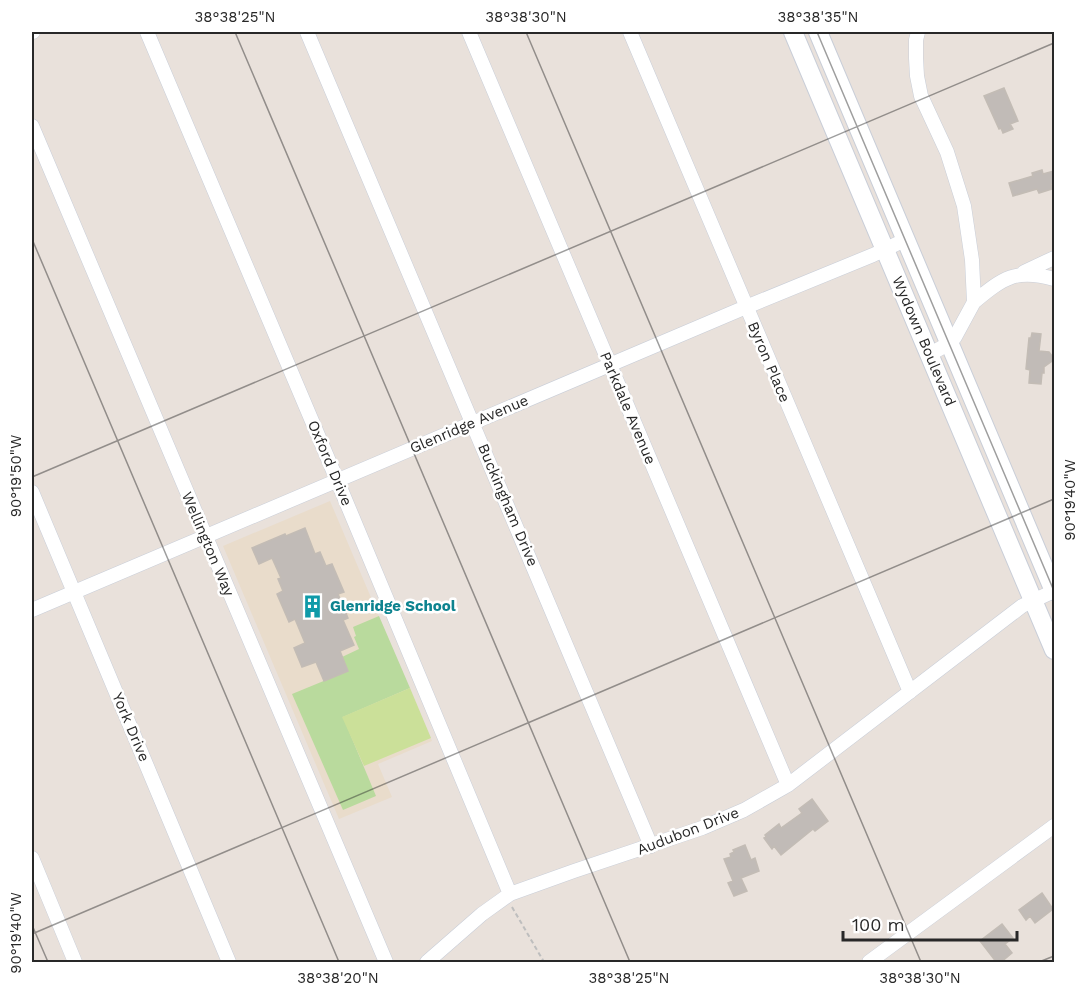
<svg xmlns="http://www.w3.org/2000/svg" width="1086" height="994" font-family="'Work Sans',sans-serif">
  <rect width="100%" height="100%" fill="#e9e1db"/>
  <path fill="#e9dccb" d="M330 501 432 741 378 764 392 797 339 819 223 546Z"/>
  <path fill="#b9da9d" d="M379 616 410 688 343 717 376 796 343 810 292 694 348 671 342 657 359 649 354 637 356 636 353 627Z"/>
  <path fill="#cbe099" d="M410 688 431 738 364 766 342 717Z"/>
  <path fill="#c1bbb7" stroke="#c3bcb5" stroke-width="1.5" d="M1004 88 1018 121 1010 124 1013 129 1003 133 1001 128 999 129 984 96Z
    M1042 170 1043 174 1054 171V183L1051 184 1052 189 1039 193 1037 189 1013 196 1009 183 1033 176 1032 173Z
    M1032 333 1041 334 1039 351 1049 352 1052 356V361L1044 367V373H1042L1041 384 1029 383 1030 370 1026 369 1029 338H1031Z
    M305 528 315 554 320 552 326 566 332 564 344 592 338 594 348 618 343 620 354 645 340 651 348 671 324 681 316 662 302 667 294 648 305 643 295 619 289 622 277 594 283 591 278 579 281 578 272 558 259 564 252 548 285 534 286 536Z
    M812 799 828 821 815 831 813 829 781 855 774 846 772 849 764 838 766 837 765 835 779 824 781 828 802 813 799 809Z
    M745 845 751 860 755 858 759 871 741 878 747 891 734 896 728 883 733 881 724 859 731 857 730 854 734 852 733 850Z
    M1042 893 1053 909 1035 923 1030 916 1026 920 1019 910Z
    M1002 924 1013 938 1005 944 1012 953 1000 963H997L980 941Z"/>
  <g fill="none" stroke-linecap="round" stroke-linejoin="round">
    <defs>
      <path id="minor" d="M32 32H33
        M147 32 337 480 510 894
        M307 32 651 846
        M469 32 788 785
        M630 32 910 692
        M918 32 916 40V58L917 76 921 96 947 152 964 206 972 260 974 302C1003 278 1016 268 1054 279
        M32 126 386 962
        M1024 272 1054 258
        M930 354 950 343 955 337 974 302
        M32 492 229 962
        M32 610 746 307 873 255 907 239
        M32 858 75 962
        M427 962 482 914 510 894 574 871 702 828 744 810 788 785 1022 606 1054 591
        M869 962 1054 826"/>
      <path id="tertiary" d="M793 32 1054 650
        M818 32 1054 591"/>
    </defs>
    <use href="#minor" stroke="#c9ced8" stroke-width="15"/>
    <use href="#tertiary" stroke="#c9ced8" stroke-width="20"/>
    <path stroke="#bebebe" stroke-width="2" stroke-dasharray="4.5 3" stroke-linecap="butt" d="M512 907 544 962"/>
    <use href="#minor" stroke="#fff" stroke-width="14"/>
    <use href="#tertiary" stroke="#fff" stroke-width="18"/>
  </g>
  <path fill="none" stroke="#282828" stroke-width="1.5" stroke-opacity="0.45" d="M235 32 630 962M526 32 921 962M817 32 1054 591M32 239 339 962M32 477 1054 43M32 925 48 962M32 934 1054 499M1039 962 1054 956"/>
  <defs>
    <symbol id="building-bare" viewBox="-9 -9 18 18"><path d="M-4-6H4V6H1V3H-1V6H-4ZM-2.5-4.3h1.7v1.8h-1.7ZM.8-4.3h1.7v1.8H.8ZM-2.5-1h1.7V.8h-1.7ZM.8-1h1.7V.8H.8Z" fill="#0f9aa8" stroke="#fff" stroke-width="2.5" paint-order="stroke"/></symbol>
  </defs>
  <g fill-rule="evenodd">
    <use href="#building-bare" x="296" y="590" width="33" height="33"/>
  </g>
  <g text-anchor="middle" stroke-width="5" stroke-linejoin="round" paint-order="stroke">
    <g font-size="15" fill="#282828" stroke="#fff">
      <text transform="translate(924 341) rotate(67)" y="5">Wydown Boulevard</text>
      <text transform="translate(769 362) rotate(67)" y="5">Byron Place</text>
      <text transform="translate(628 408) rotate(67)" y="5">Parkdale Avenue</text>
      <text transform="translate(469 424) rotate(-23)" y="5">Glenridge Avenue</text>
      <text transform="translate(330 463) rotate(67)" y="5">Oxford Drive</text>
      <text transform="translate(508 505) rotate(67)" y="5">Buckingham Drive</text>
      <text transform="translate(208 544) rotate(67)" y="5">Wellington Way</text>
      <text transform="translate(131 727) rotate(67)" y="5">York Drive</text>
      <text transform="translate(688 831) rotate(-21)" y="5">Audubon Drive</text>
    </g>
    <g font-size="15" font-weight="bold" fill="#0d838f" stroke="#fff" text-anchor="start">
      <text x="330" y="611">Glenridge School</text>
    </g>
  </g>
  <rect width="1086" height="994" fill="none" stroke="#ffffff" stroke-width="66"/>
  <path d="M843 931v9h174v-9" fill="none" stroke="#282828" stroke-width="3"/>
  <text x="852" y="931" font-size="18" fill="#282828" stroke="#ffffff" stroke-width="4.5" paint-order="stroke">100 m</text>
  <rect x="33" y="33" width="1020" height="928" fill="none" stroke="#282828" stroke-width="2"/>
  <g font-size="15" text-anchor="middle" fill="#282828">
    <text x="235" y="22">38°38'25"N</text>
    <text x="526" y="22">38°38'30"N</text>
    <text x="818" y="22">38°38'35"N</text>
    <text transform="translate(16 476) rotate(-90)" y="5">90°19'50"W</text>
    <text transform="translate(1070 500) rotate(-90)" y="5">90°19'40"W</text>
    <text transform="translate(16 933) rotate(-90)" y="5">90°19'40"W</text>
    <text x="338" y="983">38°38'20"N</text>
    <text x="629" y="983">38°38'25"N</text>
    <text x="920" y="983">38°38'30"N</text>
  </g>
</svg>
